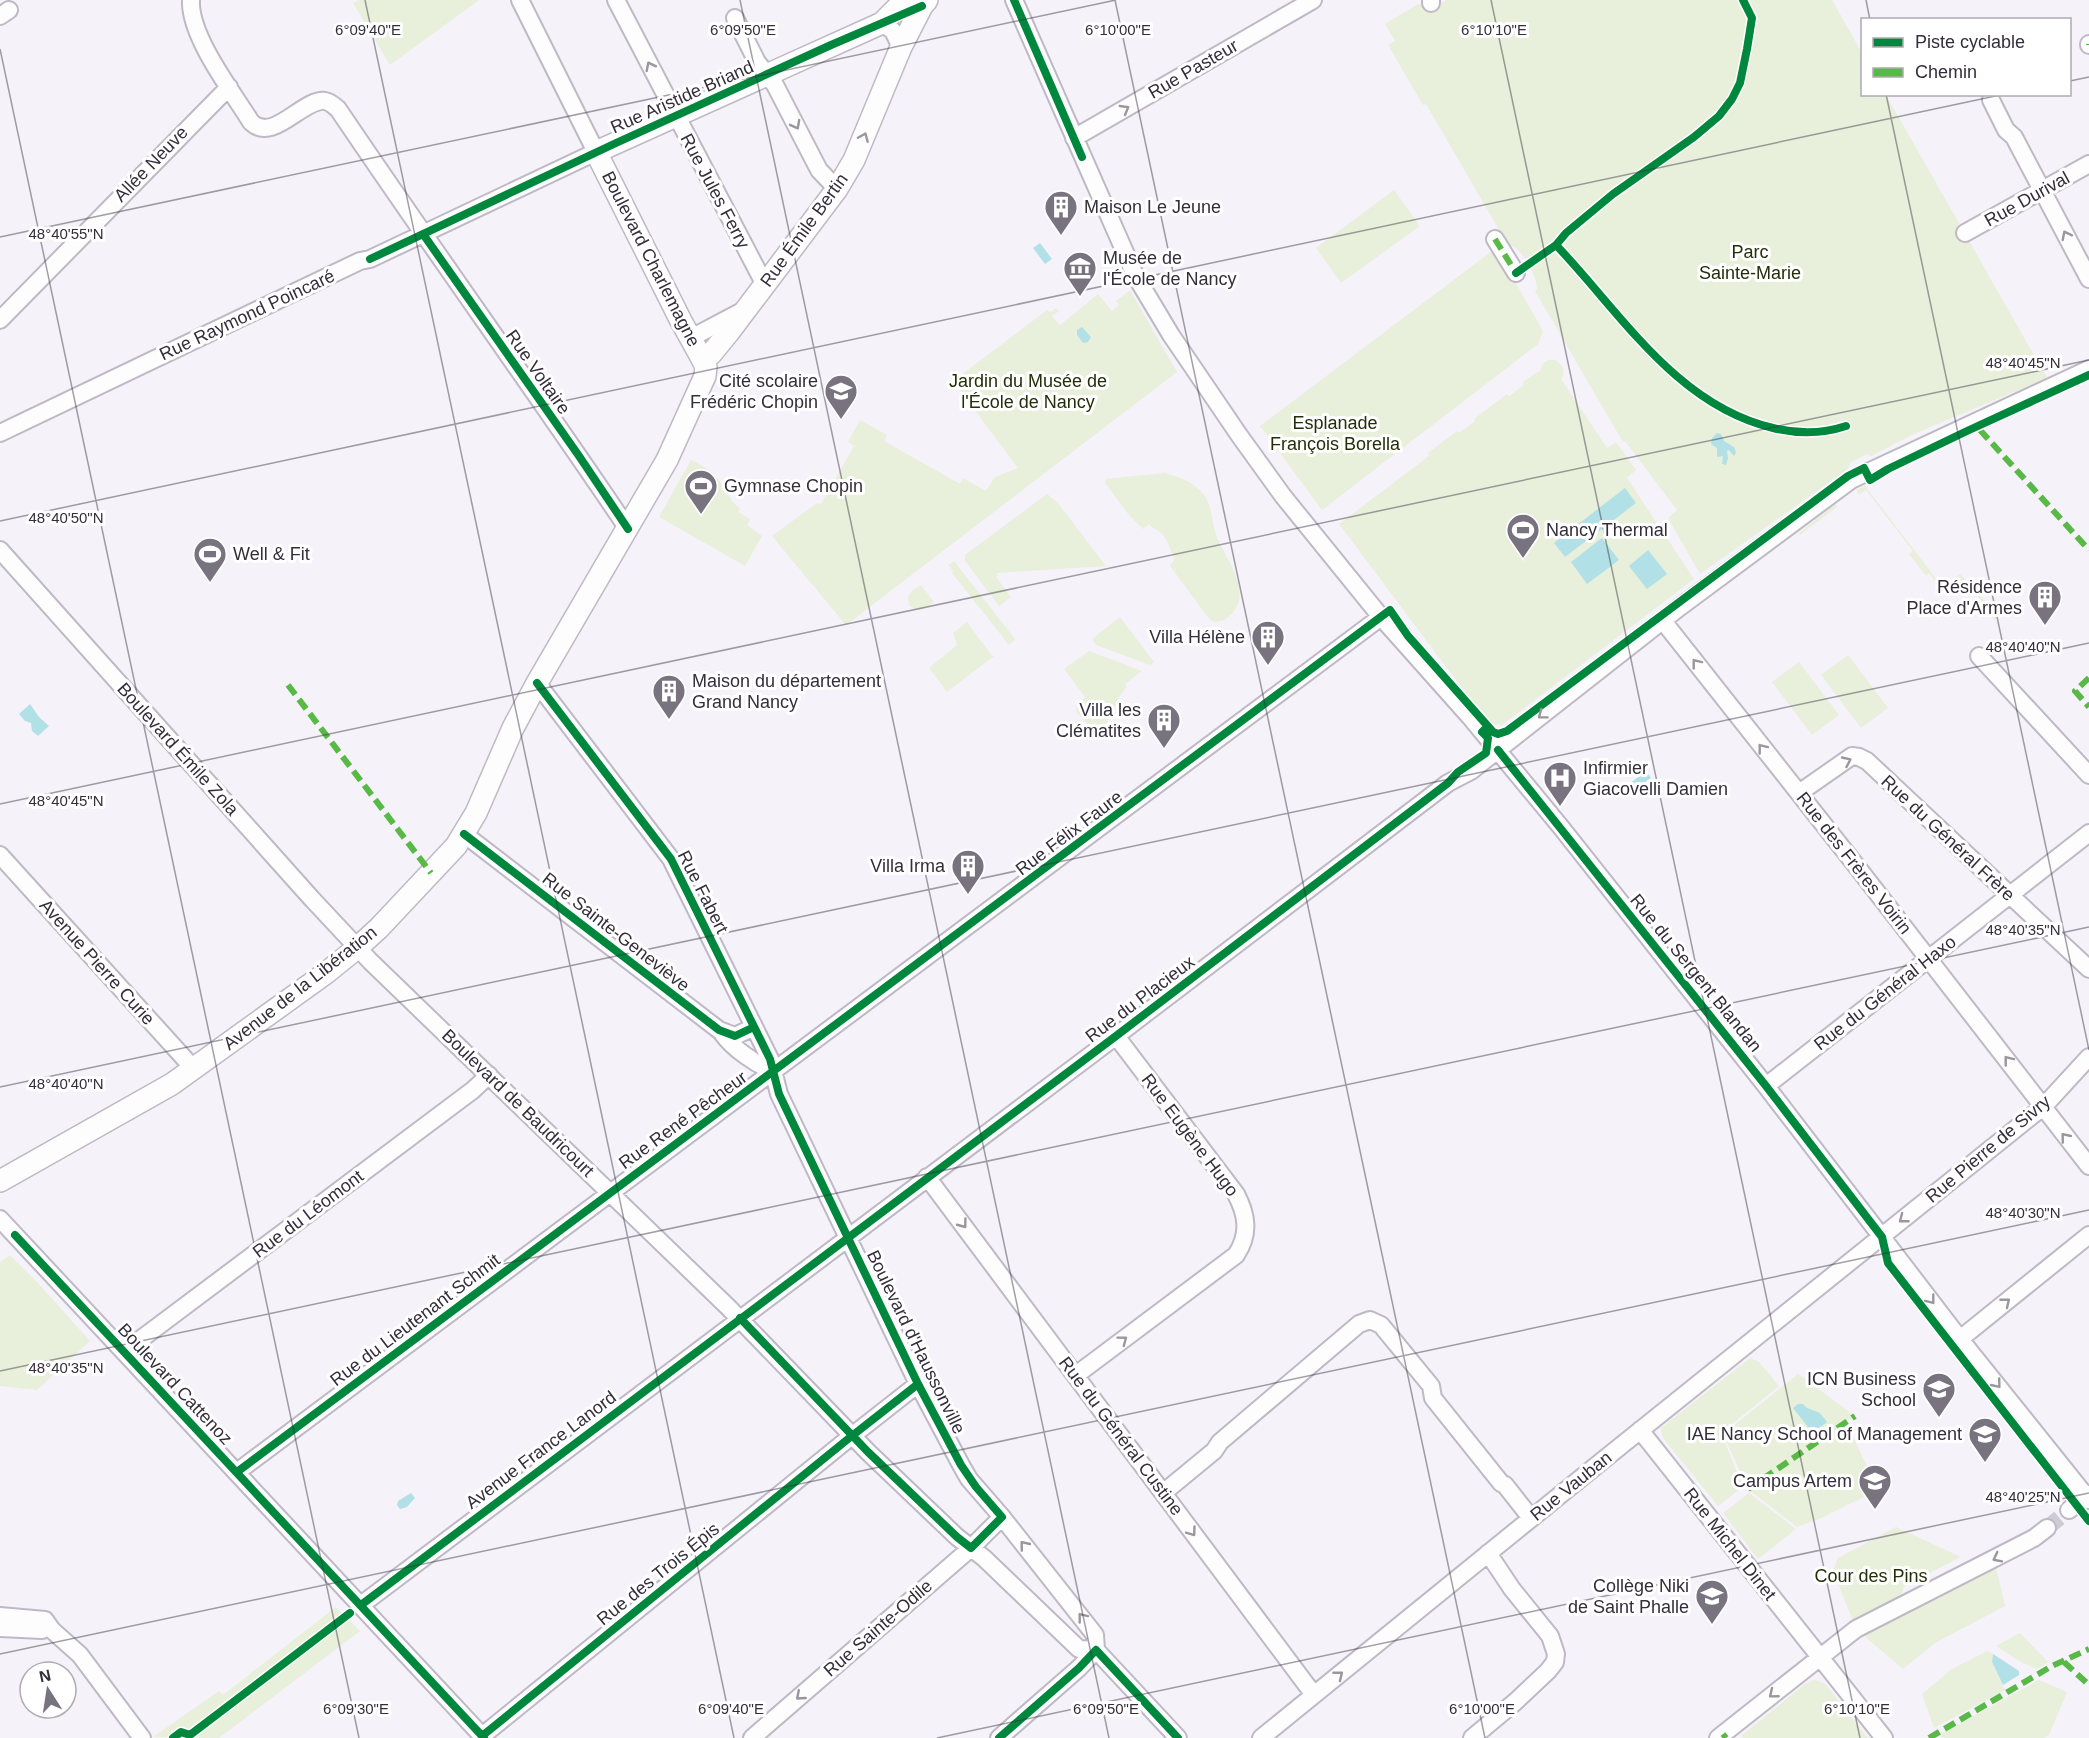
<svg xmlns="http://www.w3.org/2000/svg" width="2089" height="1738" font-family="Helvetica,sans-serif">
  <rect width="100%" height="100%" fill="#f6f2fa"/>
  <path fill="#e8efdb" d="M359 0H479L390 65 353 3Z
    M1445 0H1832L1862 53V94L1886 95 2047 378 1914 434 1871 456 1867 454 1851 462 1848 469 1700 574 1668 518 1677 510 1625 441 1623 442 1535 291 1537 289C1537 276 1521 246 1508 245L1426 104 1423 105 1388 45 1395 41 1385 24 1418 4 1445 2Z
    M1394 190 1420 226 1341 283 1316 248Z
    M1496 248 1543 331 1538 344 1322 510 1260 426Z
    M1130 290 1177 372 846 625 772 536 817 503 821 504 854 446 848 442 860 420 887 435 884 441 960 484 963 478 986 491 995 477 1018 468 953 381 1047 310 1050 312 1056 308 1059 311 1052 316 1060 325 1098 294 1112 311 1119 305 1116 301Z
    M1555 360C1563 365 1566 371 1561 379L1607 448 1616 442 1636 470 1627 478 1694 579 1502 725 1492 724 1459 684 1339 524 1429 456 1428 453 1457 431 1459 433 1475 421 1474 419 1507 394 1509 396 1524 385 1523 382 1539 371 1540 372C1541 363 1547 359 1555 360Z
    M691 460C705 466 717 475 725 489 730 497 731 502 740 508L738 512 750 519 747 525 762 536 745 566 659 517Z
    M1165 473C1180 477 1194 482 1204 495 1212 506 1212 522 1216 535 1225 559 1257 595 1227 618 1221 622 1216 623 1210 620L1170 566 1175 559C1169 550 1169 540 1160 532 1156 529 1153 529 1149 524L1143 529 1129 515 1105 483 1106 479Z
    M1865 486 1944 589 1960 574 1999 616 1995 620 1988 613 1990 610 1967 585 1965 586 1958 579 1944 592 1929 573 1926 576 1909 554 1913 551 1866 490 1859 495 1856 490Z
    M1047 494 1057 502 1106 566 996 573 998 575 996 577 1011 597 999 606 965 561V555Z
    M1835 504 1837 507 1800 535 1798 534Z
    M954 561 1015 639 1009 645 952 573 953 571 948 565Z
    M921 585 934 602C926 608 918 614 909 605L908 597 912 591Z
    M1120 617 1154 662 1150 665 1096 645 1092 639Z
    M967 622 992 656H994L947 692 929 668 957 645 953 633Z
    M1089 651 1142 671 1125 684 1127 687 1120 696 1107 722 1095 733 1076 711 1077 705 1085 697 1064 669Z
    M1848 655 1888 708 1861 728 1821 675Z
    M1799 662 1839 715 1812 735 1772 682Z
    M10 1255 37 1282 90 1341 37 1390 0 1386V1262Z
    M1750 1358 1759 1362 1779 1386 1721 1433 1743 1487 1718 1506 1663 1438 1661 1428Z
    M1798 1374 1855 1416 1846 1422 1878 1490 1819 1519 1797 1527 1748 1489 1723 1434Z
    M1749 1493 1796 1529 1758 1559 1723 1513Z
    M1896 1527 1961 1557 1904 1586 1901 1597 1853 1621 1833 1571 1838 1558Z
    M1996 1567 2005 1606 1935 1643 1903 1669 1863 1635Z
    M336 1607 360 1631 219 1738 153 1737 219 1691 223 1695Z
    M2020 1633 2048 1662 2037 1669 2019 1661 1996 1646Z
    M1987 1651 1993 1654 1992 1662 2005 1690 1934 1728 1922 1694 1952 1669Z
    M1814 1680 1822 1682 1826 1685 1868 1738H1743L1741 1736 1805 1684Z
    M2039 1680 2067 1692 2049 1735 2044 1738H1943L1939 1735Z"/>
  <path fill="#b1e0e6" d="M1040 243 1052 259 1045 264 1033 248Z
    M1082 327 1091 337 1088 342 1083 343 1077 335V330Z
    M1717 433 1721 434 1724 441 1734 447 1736 452 1734 456 1729 450 1727 451 1728 458 1726 465 1722 464 1723 456 1717 457V448L1711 444 1712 438Z
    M1625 488 1636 503 1565 557 1554 543Z
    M1602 538 1619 560 1587 584 1571 562Z
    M1648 550 1667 574 1647 589 1629 566Z
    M30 704 39 717 49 726 38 736 32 731 31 723 25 721 19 714Z
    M1646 771 1651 778 1633 791 1629 784Z
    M1798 1404H1803L1807 1408 1820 1413 1827 1422 1819 1428 1808 1427 1793 1408Z
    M411 1493 415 1498 407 1507 400 1509 397 1505 398 1501Z
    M1993 1654 2019 1671V1675L2003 1685 1992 1662Z"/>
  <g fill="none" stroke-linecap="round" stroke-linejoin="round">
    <path stroke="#cfcbd4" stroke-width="16" stroke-dasharray="16 8" stroke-linecap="butt" d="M2047 1528 2069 1510"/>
    <defs>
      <path id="minor" d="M191 0C189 36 232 91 251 122 273 144 303 98 325 101 331 102 334 106 338 109 433 250 533 388 628 529
        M616 0 765 285
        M1014 0 1135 275 1171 335 1239 435 1283 496 1381 617 1470 717 1560 826 1766 1086 1960 1339 2089 1500
        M1431 0V3
        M0 16 9 10
        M735 18 757 62 775 85 819 170 837 189
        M882 23 893 31 901 47
        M2089 44V45
        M1991 100 2006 130 2014 137 2089 279
        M1074 138 1313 0
        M1965 233 2089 164
        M1495 239 1516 273
        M0 320 229 87
        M691 338 744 310
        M0 433 360 261 370 259 596 152 520 0
        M0 550 312 899 370 961 728 1307 868 1452 957 1537 984 1558 1079 1649 1096 1650
        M1663 621 1858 868 2089 1166
        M1979 656 2089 775
        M537 683 671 859 770 1059 779 1094 918 1384 961 1465 969 1479 1002 1517 1095 1635 1096 1650
        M1799 793 1852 756 1859 757 1867 761 2089 969
        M464 834 719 1030 735 1036 754 1027
        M0 855 194 1069
        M722 1033C733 1049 756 1064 774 1072
        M1766 1086 2089 833
        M927 1177 1314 1695
        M0 1219 484 1738
        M1960 1339 2089 1235
        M125 1351 473 1090 489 1075
        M1076 1375 1236 1255C1250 1234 1247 1215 1236 1194L1116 1036
        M1640 1430 1884 1738
        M237 1472 1381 617
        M1163 1493 1214 1451 1220 1442 1359 1324 1370 1320 1381 1325 1431 1386 1433 1398 1501 1483 1505 1485 1531 1518
        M2069 1510 2089 1494
        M361 1605 1116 1036 1448 783 1471 771 1680 607 1851 480 2089 369
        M0 1616 45 1620 52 1630 80 1655 142 1738
        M0 1628 42 1630
        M1096 1650 1178 1738
        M482 1736 848 1439 918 1384
        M752 1738 971 1548 1002 1517
        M999 1738 1079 1668 1096 1650
        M1261 1738 1597 1465 2044 1106 2089 1057
        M1472 1738 1515 1702 1548 1671 1555 1662 1556 1654 1550 1636 1512 1589 1488 1553
        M1718 1738 1856 1629 2034 1538 2047 1528"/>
      <path id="major" d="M701 357 711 354 729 332 837 189 854 160 901 47 922 6 927 0
        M0 1181 172 1084 326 973 357 948 379 928 456 846 476 813 513 728 537 683 667 460 705 376 706 367 701 357 681 321 596 152 882 23 905 0"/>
    </defs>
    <use href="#minor" stroke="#beb9c4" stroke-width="20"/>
    <use href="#major" stroke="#beb9c4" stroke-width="24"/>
    <use href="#minor" stroke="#fefdfe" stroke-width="16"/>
    <use href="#major" stroke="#fefdfe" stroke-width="21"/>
    <path stroke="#58b947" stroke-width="6" stroke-dasharray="12 6" stroke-linecap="butt" d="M2089 44V45
      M1495 239 1516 273 1521 269
      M1980 430 2089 550
      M2089 678 2075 691 2089 707
      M288 685 431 873
      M1748 1489 1855 1416
      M2064 1662 2089 1685
      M1723 1734 1726 1738
      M1929 1738 2052 1666 2089 1649"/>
    <defs>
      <path id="cycleway" d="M1014 0 1082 157
        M423 234 579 456 628 529
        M1556 245C1621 313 1676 405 1773 428 1798 434 1822 434 1846 426
        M370 259 616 143 831 45 922 6
        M1516 273 1556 245 1566 233 1613 194 1694 137 1719 116 1732 99 1740 83 1747 49 1752 18 1743 0
        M537 683 671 859 770 1059 779 1094 918 1384 961 1465 976 1487 1002 1517 971 1548 957 1537 868 1452 740 1318
        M1498 750 1766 1086 1872 1224 1882 1237 1888 1263 2089 1521
        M464 834 719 1030 735 1036 754 1027
        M15 1235 484 1738
        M237 1472 1390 610 1408 636 1493 732 1498 734 1507 731 1848 476 1864 468 1870 480 1888 469 1967 431 2089 375
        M361 1605 1116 1036 1448 783 1458 772 1486 753 1488 738 1482 732 1487 727
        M1096 1650 1178 1738
        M482 1736 848 1439 918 1384
        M173 1738 181 1732 190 1735 350 1613
        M999 1738 1079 1668 1096 1650"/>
    </defs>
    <use href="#cycleway" stroke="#fff" stroke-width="11"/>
    <use href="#cycleway" stroke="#00873e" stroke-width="8"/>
  </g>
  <defs><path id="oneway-chevron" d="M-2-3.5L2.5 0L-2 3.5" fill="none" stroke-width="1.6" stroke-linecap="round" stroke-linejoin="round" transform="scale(1.5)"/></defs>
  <g stroke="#99969c">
    <use href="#oneway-chevron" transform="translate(650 66) rotate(-117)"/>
    <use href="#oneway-chevron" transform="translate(1125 109) rotate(-30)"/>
    <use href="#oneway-chevron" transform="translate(796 125) rotate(62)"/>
    <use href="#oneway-chevron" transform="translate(864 137) rotate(-67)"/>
    <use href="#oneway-chevron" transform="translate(2066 235) rotate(-117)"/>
    <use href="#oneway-chevron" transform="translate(1696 663) rotate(-128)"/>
    <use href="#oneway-chevron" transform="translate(1542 715) rotate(143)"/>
    <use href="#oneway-chevron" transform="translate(1762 748) rotate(-128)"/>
    <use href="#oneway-chevron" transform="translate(1847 761) rotate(-25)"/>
    <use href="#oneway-chevron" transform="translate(2008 1060) rotate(-128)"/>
    <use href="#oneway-chevron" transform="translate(2065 1137) rotate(-129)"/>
    <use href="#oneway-chevron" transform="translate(1903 1219) rotate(142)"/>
    <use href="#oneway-chevron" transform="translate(963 1224) rotate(53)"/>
    <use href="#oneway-chevron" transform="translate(1931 1300) rotate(52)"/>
    <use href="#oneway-chevron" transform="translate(2006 1302) rotate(-39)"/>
    <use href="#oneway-chevron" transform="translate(1123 1340) rotate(-37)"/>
    <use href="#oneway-chevron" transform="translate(1997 1384) rotate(51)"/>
    <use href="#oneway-chevron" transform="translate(1192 1532) rotate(54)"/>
    <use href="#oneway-chevron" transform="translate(1024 1545) rotate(-129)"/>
    <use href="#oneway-chevron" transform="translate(1997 1558) rotate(153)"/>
    <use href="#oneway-chevron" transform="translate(1082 1617) rotate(-128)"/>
    <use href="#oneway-chevron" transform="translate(1339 1675) rotate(-39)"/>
    <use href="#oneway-chevron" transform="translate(1773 1694) rotate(141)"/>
    <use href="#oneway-chevron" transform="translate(800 1696) rotate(139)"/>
  </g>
  <path fill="none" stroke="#342e3b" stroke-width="1.5" stroke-opacity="0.45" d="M365 0 734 1738M740 0 1109 1738M1115 0 1485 1738M1491 0 1860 1738M1866 0 1870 20M0 49 359 1738M2070 81 2089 77M1886 94 2089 1050M0 237 1116 0M0 521 2005 94M0 804 2089 360M0 1087 2089 643M0 1371 2089 927M0 1654 2089 1210M937 1738 2089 1493"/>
  <defs>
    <symbol id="building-pin" viewBox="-11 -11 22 30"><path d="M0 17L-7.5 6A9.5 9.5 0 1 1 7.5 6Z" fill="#78737e" stroke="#fff"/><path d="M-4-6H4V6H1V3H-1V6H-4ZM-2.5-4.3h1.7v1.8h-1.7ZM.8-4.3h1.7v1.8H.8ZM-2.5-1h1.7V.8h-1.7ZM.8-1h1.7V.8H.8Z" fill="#fff"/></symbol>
    <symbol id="museum-pin" viewBox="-11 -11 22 30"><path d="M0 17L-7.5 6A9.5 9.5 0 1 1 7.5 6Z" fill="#78737e" stroke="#fff"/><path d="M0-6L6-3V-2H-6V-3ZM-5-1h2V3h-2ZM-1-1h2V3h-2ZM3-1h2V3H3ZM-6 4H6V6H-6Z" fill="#fff"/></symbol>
    <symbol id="school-pin" viewBox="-11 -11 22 30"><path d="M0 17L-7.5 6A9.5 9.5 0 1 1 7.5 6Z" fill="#78737e" stroke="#fff"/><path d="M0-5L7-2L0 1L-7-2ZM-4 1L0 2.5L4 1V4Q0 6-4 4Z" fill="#fff"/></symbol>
    <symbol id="stadium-pin" viewBox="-11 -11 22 30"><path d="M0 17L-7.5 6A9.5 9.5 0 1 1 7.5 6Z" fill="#78737e" stroke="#fff"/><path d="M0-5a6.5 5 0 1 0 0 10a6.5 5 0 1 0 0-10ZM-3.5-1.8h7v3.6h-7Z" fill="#fff"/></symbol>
    <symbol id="hospital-pin" viewBox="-11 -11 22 30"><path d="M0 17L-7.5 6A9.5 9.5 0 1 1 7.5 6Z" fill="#78737e" stroke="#fff"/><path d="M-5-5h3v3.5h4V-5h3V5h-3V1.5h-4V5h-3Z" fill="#fff"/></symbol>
    <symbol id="university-pin" viewBox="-11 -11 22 30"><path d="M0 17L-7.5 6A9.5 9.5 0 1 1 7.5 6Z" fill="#78737e" stroke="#fff"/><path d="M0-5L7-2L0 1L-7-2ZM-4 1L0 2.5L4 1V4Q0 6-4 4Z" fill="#fff"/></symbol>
  </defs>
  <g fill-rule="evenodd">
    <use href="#building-pin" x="1042" y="188" width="38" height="52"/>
    <use href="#museum-pin" x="1061" y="249" width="38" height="52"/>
    <use href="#school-pin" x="822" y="372" width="38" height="52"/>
    <use href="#stadium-pin" x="682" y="467" width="38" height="52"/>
    <use href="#stadium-pin" x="1504" y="511" width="38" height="52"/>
    <use href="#stadium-pin" x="191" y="535" width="38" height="52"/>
    <use href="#building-pin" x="2026" y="578" width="38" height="52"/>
    <use href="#building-pin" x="1249" y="618" width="38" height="52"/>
    <use href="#building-pin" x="650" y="672" width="38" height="52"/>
    <use href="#building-pin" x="1145" y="701" width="38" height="52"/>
    <use href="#hospital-pin" x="1541" y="759" width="38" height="52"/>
    <use href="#building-pin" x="949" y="847" width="38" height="52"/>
    <use href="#university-pin" x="1920" y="1370" width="38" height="52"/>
    <use href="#university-pin" x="1966" y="1415" width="38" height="52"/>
    <use href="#university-pin" x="1856" y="1462" width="38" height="52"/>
    <use href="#school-pin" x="1693" y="1577" width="38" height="52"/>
  </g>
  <g text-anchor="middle" stroke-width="6" stroke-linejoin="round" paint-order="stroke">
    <g font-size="18" fill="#342e3b" stroke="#fff">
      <text transform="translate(1193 69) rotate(-30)" y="6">Rue Pasteur</text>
      <text transform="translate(682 97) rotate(-24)" y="6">Rue Aristide Briand</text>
      <text transform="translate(151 164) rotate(-46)" y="6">Allée Neuve</text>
      <text transform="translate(715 191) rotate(62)" y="6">Rue Jules Ferry</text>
      <text transform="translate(2027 199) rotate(-29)" y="6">Rue Durival</text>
      <text transform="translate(804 230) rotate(-54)" y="6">Rue Émile Bertin</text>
      <text transform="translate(651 259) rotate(63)" y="6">Boulevard Charlemagne</text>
      <text transform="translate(247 315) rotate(-25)" y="6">Rue Raymond Poincaré</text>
      <text transform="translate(538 372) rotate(55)" y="6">Rue Voltaire</text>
      <text transform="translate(178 749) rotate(48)" y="6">Boulevard Émile Zola</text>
      <text transform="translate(1069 833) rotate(-37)" y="6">Rue Félix Faure</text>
      <text transform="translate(1948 838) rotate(43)" y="6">Rue du Général Frère</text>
      <text transform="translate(1854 863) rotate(52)" y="6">Rue des Frères Voirin</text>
      <text transform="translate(703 892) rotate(63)" y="6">Rue Fabert</text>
      <text transform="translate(616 932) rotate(38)" y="6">Rue Sainte-Geneviève</text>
      <text transform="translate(97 962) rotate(48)" y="6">Avenue Pierre Curie</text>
      <text transform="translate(1696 973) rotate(51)" y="6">Rue du Sergent Blandan</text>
      <text transform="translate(300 988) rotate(-38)" y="6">Avenue de la Libération</text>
      <text transform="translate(1885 993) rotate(-38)" y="6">Rue du Général Haxo</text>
      <text transform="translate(1140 999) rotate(-37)" y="6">Rue du Placieux</text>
      <text transform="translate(518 1103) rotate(44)" y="6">Boulevard de Baudricourt</text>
      <text transform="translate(683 1120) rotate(-36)" y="6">Rue René Pêcheur</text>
      <text transform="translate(1190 1135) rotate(53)" y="6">Rue Eugène Hugo</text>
      <text transform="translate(1988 1149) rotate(-40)" y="6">Rue Pierre de Sivry</text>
      <text transform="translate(308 1214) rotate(-37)" y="6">Rue du Léomont</text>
      <text transform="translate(415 1320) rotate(-37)" y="6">Rue du Lieutenant Schmit</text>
      <text transform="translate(916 1342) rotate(64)" y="6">Boulevard d'Haussonville</text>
      <text transform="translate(175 1384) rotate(47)" y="6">Boulevard Cattenoz</text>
      <text transform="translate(1121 1436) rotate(53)" y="6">Rue du Général Custine</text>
      <text transform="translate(541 1450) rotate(-37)" y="6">Avenue France Lanord</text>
      <text transform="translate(1571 1486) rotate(-39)" y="6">Rue Vauban</text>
      <text transform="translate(1730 1544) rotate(52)" y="6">Rue Michel Dinet</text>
      <text transform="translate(658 1574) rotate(-39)" y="6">Rue des Trois Épis</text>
      <text transform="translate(878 1628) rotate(-41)" y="6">Rue Sainte-Odile</text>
    </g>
    <g font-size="18" fill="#342e3b" stroke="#fff" text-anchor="end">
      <text x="1084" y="213" text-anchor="start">Maison Le Jeune</text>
      <text x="1103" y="264" text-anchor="start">Musée de<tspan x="1103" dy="21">l'École de Nancy</tspan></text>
      <text x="818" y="387">Cité scolaire<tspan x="818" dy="21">Frédéric Chopin</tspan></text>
      <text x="724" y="492" text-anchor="start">Gymnase Chopin</text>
      <text x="1546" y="536" text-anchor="start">Nancy Thermal</text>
      <text x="233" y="560" text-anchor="start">Well &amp; Fit</text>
      <text x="2022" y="593">Résidence<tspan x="2022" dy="21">Place d'Armes</tspan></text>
      <text x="1245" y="643">Villa Hélène</text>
      <text x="692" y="687" text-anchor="start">Maison du département<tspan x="692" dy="21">Grand Nancy</tspan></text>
      <text x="1141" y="716">Villa les<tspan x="1141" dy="21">Clématites</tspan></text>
      <text x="1583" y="774" text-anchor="start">Infirmier<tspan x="1583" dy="21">Giacovelli Damien</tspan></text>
      <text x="945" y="872">Villa Irma</text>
      <text x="1916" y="1385">ICN Business<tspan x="1916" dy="21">School</tspan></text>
      <text x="1962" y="1440">IAE Nancy School of Management</text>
      <text x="1852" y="1487">Campus Artem</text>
      <text x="1689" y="1592">Collège Niki<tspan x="1689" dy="21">de Saint Phalle</tspan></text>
    </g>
    <g font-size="18" fill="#242e08" stroke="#fff">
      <text x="1750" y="258">Parc<tspan x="1750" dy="21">Sainte-Marie</tspan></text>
      <text x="1028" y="387">Jardin du Musée de<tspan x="1028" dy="21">l'École de Nancy</tspan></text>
      <text x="1335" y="429">Esplanade<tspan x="1335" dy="21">François Borella</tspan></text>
      <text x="1871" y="1582">Cour des Pins</text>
    </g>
  </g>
  <g font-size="15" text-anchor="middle" fill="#342e3b" stroke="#fff" stroke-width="6" stroke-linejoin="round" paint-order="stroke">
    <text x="368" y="35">6°09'40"E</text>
    <text x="743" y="35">6°09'50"E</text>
    <text x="1118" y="35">6°10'00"E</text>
    <text x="1494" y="35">6°10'10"E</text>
    <text x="66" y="239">48°40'55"N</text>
    <text x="2023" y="368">48°40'45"N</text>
    <text x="66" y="523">48°40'50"N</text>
    <text x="2023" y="652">48°40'40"N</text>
    <text x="66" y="806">48°40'45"N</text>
    <text x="2023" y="935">48°40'35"N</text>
    <text x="66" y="1089">48°40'40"N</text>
    <text x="2023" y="1218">48°40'30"N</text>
    <text x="66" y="1373">48°40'35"N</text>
    <text x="2023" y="1502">48°40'25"N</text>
    <text x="356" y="1714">6°09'30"E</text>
    <text x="731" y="1714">6°09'40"E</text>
    <text x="1106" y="1714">6°09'50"E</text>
    <text x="1482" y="1714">6°10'00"E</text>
    <text x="1857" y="1714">6°10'10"E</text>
  </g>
  <rect x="1861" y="18" width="210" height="78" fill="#ffffff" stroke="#aeabb1" stroke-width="1.5"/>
  <rect x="1873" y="38" width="30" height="9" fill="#00873e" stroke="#aeabb1" stroke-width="1.5"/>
  <text x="1915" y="48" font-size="18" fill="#342e3b">Piste cyclable</text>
  <rect x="1873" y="68" width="30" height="9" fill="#58b947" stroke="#aeabb1" stroke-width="1.5"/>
  <text x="1915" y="78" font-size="18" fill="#342e3b">Chemin</text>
  <g transform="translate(48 1690) rotate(348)"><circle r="28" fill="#ffffff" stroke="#aeabb1" stroke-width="1.5"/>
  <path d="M0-4.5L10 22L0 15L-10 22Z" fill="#78737e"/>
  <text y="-9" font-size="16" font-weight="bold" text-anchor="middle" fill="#342e3b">N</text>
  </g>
</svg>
